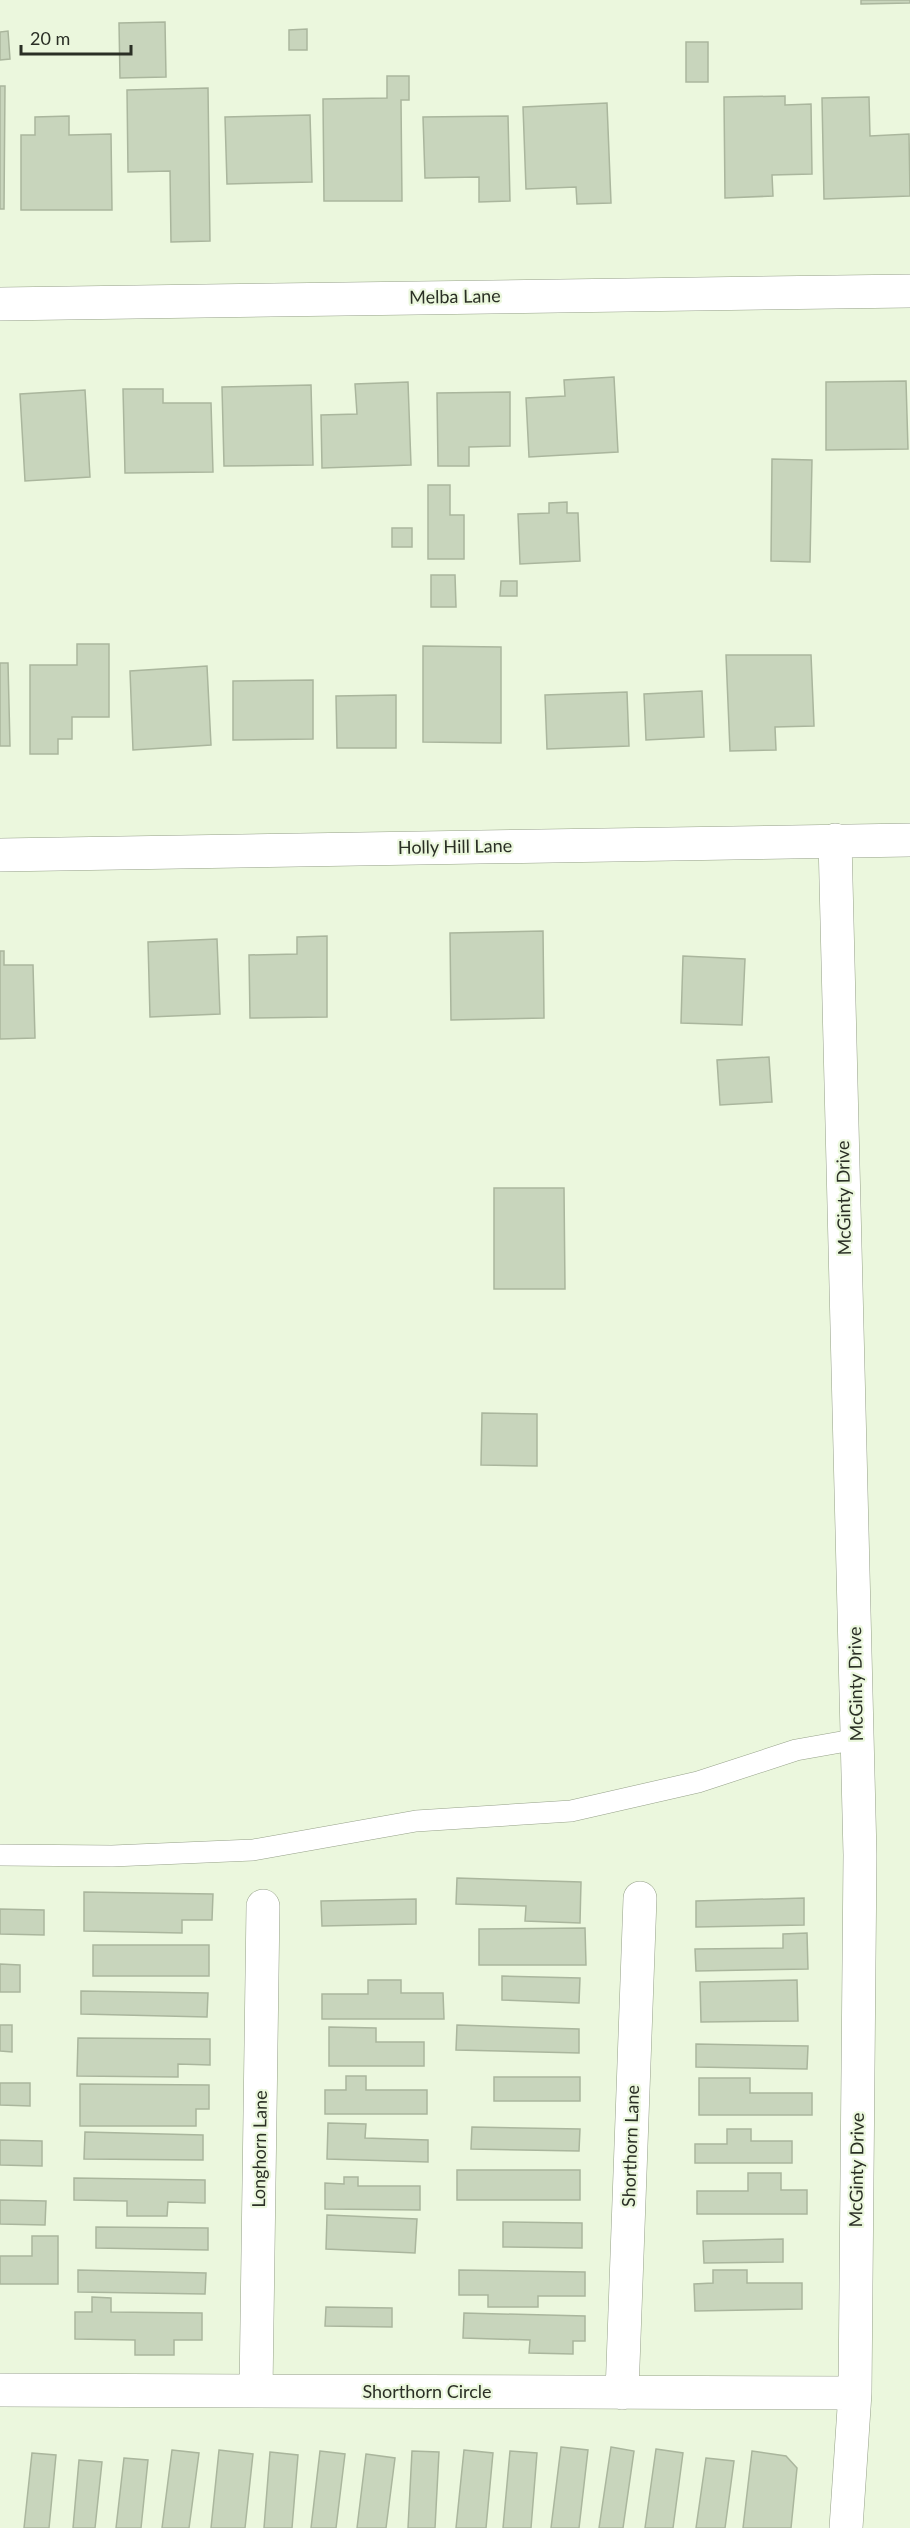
<svg xmlns="http://www.w3.org/2000/svg" width="910" height="2528" font-family="Lato,sans-serif">
  <rect width="100%" height="100%" fill="#ebf7dd"/>
  <path fill="#c8d5bc" stroke="#aab69d" stroke-width="1.5" d="M861 0H910V3L861 4Z
    M165 22 166 77 120 78 119 23Z
    M307 29V50H289V30Z
    M8 31 10 59 0 60V32Z
    M686 42H708V82H686Z
    M387 76H409V100H401L402 201H324L323 99 387 98Z
    M0 86H5L4 209H0Z
    M208 88 210 241 171 242 170 171 128 172 127 90Z
    M785 96V105L811 104 812 174 772 175 773 196 725 198 724 97Z
    M869 97 870 136 909 134 910 196 824 199 822 98Z
    M607 103 611 203 577 204 576 187 526 189 523 107Z
    M310 115 312 182 227 184 225 117Z
    M69 116V135L111 134 112 210H21V135H35V117Z
    M508 116 510 201 479 202V177L425 178 423 117Z
    M614 377 618 452 529 457 526 398 565 396 564 380Z
    M906 381 908 449 826 450V382Z
    M408 382 411 465 322 468 321 415 357 414 355 384Z
    M311 385 313 465 224 466 222 387Z
    M123 389H163V403H211L213 472 125 473Z
    M85 390 90 477 25 481 20 394Z
    M510 392V446L469 447V466H438L437 393Z
    M772 459 812 460 810 562 771 561Z
    M428 485H450V515H464V559H428Z
    M567 502V513H578L580 561 520 564 518 514 549 513V503Z
    M392 528H412V547H392Z
    M431 575H455L456 607H431Z
    M501 581H517V596H500Z
    M77 644H109V717H72V739H58V754H30V665H77Z
    M423 646 501 647V743L423 742Z
    M726 655H811L814 726 775 727 776 750 730 751Z
    M0 663H8L10 746H0Z
    M207 666 211 745 133 750 130 671Z
    M313 680V739L233 740V681Z
    M702 691 704 737 646 740 644 694Z
    M627 692 629 746 547 749 545 695Z
    M396 695V748H337L336 696Z
    M543 931 544 1018 451 1020 450 933Z
    M327 936V1017L250 1018 249 955 297 954V937Z
    M217 939 220 1014 150 1017 148 942Z
    M0 951H4V965H33L35 1038 0 1039Z
    M683 956 745 959 742 1025 681 1023Z
    M769 1057 772 1102 720 1105 717 1060Z
    M494 1188H564L565 1289H494Z
    M482 1413 537 1414V1466L481 1465Z
    M457 1878 581 1882 580 1923 525 1921 526 1906 456 1904Z
    M84 1892 213 1894 212 1920H182V1933L84 1931Z
    M804 1898V1925L696 1927V1901Z
    M416 1899V1924L322 1926 321 1901Z
    M0 1909 44 1910V1935L0 1934Z
    M585 1928 586 1965H479V1929Z
    M807 1933 808 1969 696 1971 695 1949 783 1948V1934Z
    M93 1945H209V1976H93Z
    M0 1964 20 1965V1992H0Z
    M502 1976 580 1978 579 2003 502 2000Z
    M368 1980H401V1993H443L444 2019H322V1994H368Z
    M797 1980 798 2021 701 2022 700 1982Z
    M81 1991 208 1993 207 2017 81 2014Z
    M0 2025H12V2052L0 2051Z
    M457 2025 579 2029V2053L456 2050Z
    M329 2027 376 2028V2042H424V2066H329Z
    M78 2038 210 2039V2065L178 2064V2077L77 2076Z
    M696 2044 808 2046 807 2069 696 2067Z
    M346 2076H366V2090H427V2114H325V2090H346Z
    M494 2077H580V2101H494Z
    M699 2078H750V2093H812V2115H699Z
    M0 2083H30V2106L0 2105Z
    M80 2084 209 2085V2109H196V2126H80Z
    M328 2123 366 2124 365 2138 428 2140V2162L327 2159Z
    M472 2127 580 2129 579 2151 471 2149Z
    M727 2129H751V2141H792V2163H695V2144H727Z
    M85 2132 203 2135V2160L84 2159Z
    M0 2140 42 2141V2166L0 2165Z
    M457 2170H580V2200H457Z
    M748 2173H781V2190H807V2214H697V2191H748Z
    M344 2177H358V2186H420V2210L325 2209V2183L344 2184Z
    M74 2178 205 2180V2203L168 2202 167 2216H127V2201L74 2200Z
    M0 2200 46 2201 45 2225 0 2224Z
    M327 2215 417 2219 415 2253 326 2249Z
    M503 2222 582 2223V2248L503 2247Z
    M96 2227 208 2228V2250L96 2248Z
    M32 2236H58V2284H0V2256H32Z
    M783 2239V2262L704 2263 703 2241Z
    M78 2270 206 2273 205 2294 78 2292Z
    M459 2270 585 2272V2296H538V2307H488V2295H459Z
    M713 2270H747V2283H802V2309L695 2311 694 2284 713 2283Z
    M92 2297 111 2298V2312L202 2313V2340H174V2355H135V2340L75 2339V2312H92Z
    M326 2307 392 2308V2327L325 2326Z
    M464 2313 585 2316V2341H573V2354L529 2353 530 2340 463 2338Z
    M561 2447 588 2450 579 2528H551Z
    M611 2447 634 2451 623 2528H599Z
    M656 2449 683 2453 673 2528H645Z
    M172 2450 199 2453 189 2528H162Z
    M219 2450 253 2454 245 2528H211Z
    M464 2450 493 2453 486 2528H456Z
    M320 2451 345 2454 336 2528H311Z
    M412 2451 439 2452 435 2528H408Z
    M510 2451 537 2453 531 2528H503Z
    M752 2451 786 2456 797 2468 791 2528H743Z
    M270 2452 298 2455 292 2528H264Z
    M32 2453 56 2455 49 2528H24Z
    M366 2454 395 2458 386 2528H357Z
    M124 2458 148 2460 141 2528H116Z
    M706 2458 734 2461 725 2528H696Z
    M79 2460 102 2462 95 2528H73Z"/>
  <g fill="none" stroke-linecap="round" stroke-linejoin="round">
    <defs>
      <path id="lane" d="M0 1855 112 1856 253 1850 416 1821 571 1811 698 1782 796 1750 858 1739"/>
      <path id="street" d="M0 304 910 291
        M835 840 860 1855 855 2393 846 2528
        M0 855 910 840
        M0 2390 855 2393
        M256 2391 263 1906
        M622 2393 640 1898"/>
    </defs>
    <use href="#lane" stroke="#96a189" stroke-width="22"/>
    <use href="#street" stroke="#96a189" stroke-width="34"/>
    <use href="#lane" stroke="#fff" stroke-width="21"/>
    <use href="#street" stroke="#fff" stroke-width="33"/>
  </g>
  <g text-anchor="middle" stroke-width="4.5" stroke-linejoin="round" paint-order="stroke">
    <g font-size="18" fill="#2a2f25" stroke="#ebf7dd">
      <text transform="translate(455 297) rotate(-1)" y="6">Melba Lane</text>
      <text transform="translate(455 847) rotate(-1)" y="6">Holly Hill Lane</text>
      <text transform="translate(844 1198) rotate(-91)" y="6">McGinty Drive</text>
      <text transform="translate(856 1684) rotate(-91)" y="6">McGinty Drive</text>
      <text transform="translate(631 2146) rotate(-88)" y="6">Shorthorn Lane</text>
      <text transform="translate(260 2149) rotate(-89)" y="6">Longhorn Lane</text>
      <text transform="translate(857 2170) rotate(-89)" y="6">McGinty Drive</text>
      <text x="427" y="2398">Shorthorn Circle</text>
    </g>
  </g>
  <path d="M21 45v9h110v-9" fill="none" stroke="#2a2f25" stroke-width="3"/>
  <text x="30" y="45" font-size="18" fill="#2a2f25" stroke="#ebf7dd" stroke-width="4.5" paint-order="stroke">20 m</text>
</svg>
